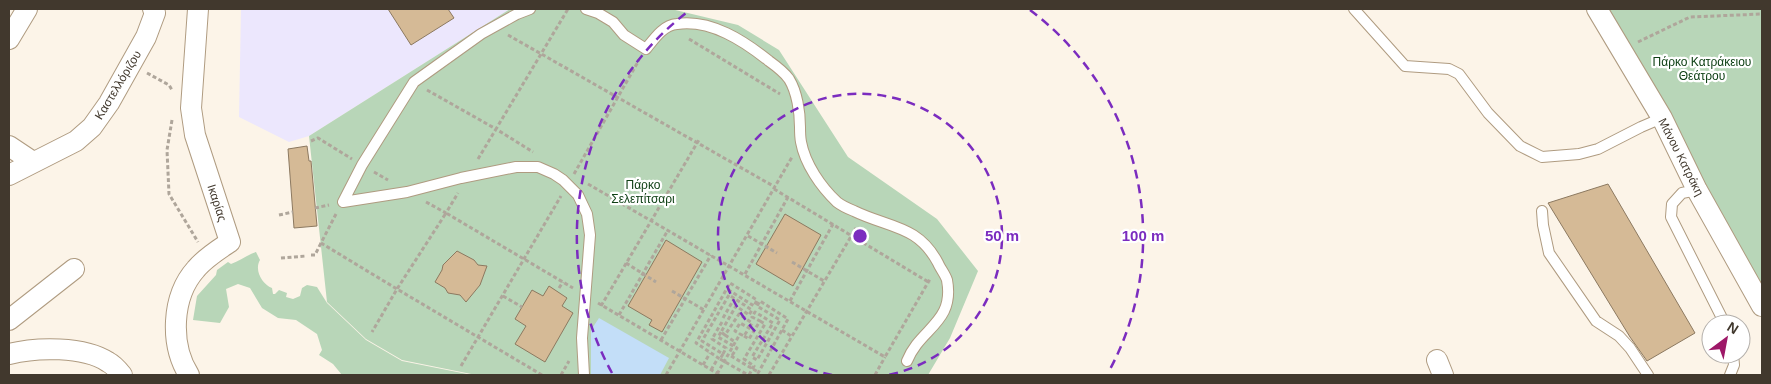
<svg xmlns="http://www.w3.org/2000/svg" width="1771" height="384" font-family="Helvetica,sans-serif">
  <rect width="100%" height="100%" fill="#fcf4e8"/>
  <path fill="#ece7fd" d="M241 9H510L309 136 289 142 239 117Z"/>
  <path fill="#b8d6b8" d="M510 9H671L738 25 779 50 848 157 937 219 978 271 950 338 928 375H476L402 360 366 339 327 302 309 136Z
    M1597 9H1762V301Z
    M256 252 260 260C254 270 262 284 272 288L273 294H275L279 290 287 293 286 297 293 299 300 296 302 288 307 285 317 287 327 303 366 340 402 361 472 375H342L333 364 319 355 322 350 317 334 296 320 278 318 262 308 250 288 238 284 226 289 229 307 220 323 193 320 197 296 216 275 217 270 228 262 231 264C240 261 247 255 256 252Z"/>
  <path fill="#c3def8" d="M599 318 669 358 660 375H591V330Z"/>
  <path fill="#d5ba96" stroke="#8c7960" d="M388 9H448L454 18 411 45Z
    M307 146 309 161H311L317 226 294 228 288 149Z
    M1608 184 1695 333 1647 361 1630 337 1548 203Z
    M785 214 821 235 793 286 756 264Z
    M666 240 702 262 662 332 649 325 652 320 628 306Z
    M457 251 474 260 478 265 487 266 480 285 466 302 460 295 448 293 445 288 435 282 442 270 443 265Z
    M549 286 567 298 562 306 573 313 545 362 515 344 526 326 515 319 532 290 543 296Z"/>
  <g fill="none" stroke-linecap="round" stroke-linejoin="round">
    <defs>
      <path id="service" d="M586 9 598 13 613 22 624 35 646 49C654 39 663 25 677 24 711 19 744 41 769 61 776 66 784 72 789 79 797 92 800 112 800 127 800 132 800 137 801 142 805 164 821 187 837 202 842 206 849 209 854 211 889 228 918 225 938 263 940 268 945 274 947 280 955 323 920 328 907 361
        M1354 9 1405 66 1449 69 1459 74 1488 113 1520 146 1542 157 1579 154 1598 149 1641 127 1662 118
        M1697 190 1682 193 1672 204 1671 217 1725 324
        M343 202 407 192 461 178 516 167H538L554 174 563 180 578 195 587 214 590 235 582 338 584 375
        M343 202 362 165 414 82 481 34 517 14 530 9
        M1542 211 1543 225 1549 253 1596 321 1619 336 1630 348 1648 375
        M1730 375 1734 365 1733 354"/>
      <path id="minor" d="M1597 9 1662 118 1697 190 1762 306
        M9 39 27 9
        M9 146 33 162
        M9 175 76 141 92 127 109 103 146 37 155 13 153 9
        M9 320 74 269
        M9 354C36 347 84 346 108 362 114 365 118 370 122 375
        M1437 360 1443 375
        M189 375C170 345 171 297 196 269 205 258 218 250 230 242L195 135 191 108 198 9"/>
    </defs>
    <use href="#service" stroke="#af9b80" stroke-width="12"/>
    <use href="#minor" stroke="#af9b80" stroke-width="22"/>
    <path stroke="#afa69b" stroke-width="3" stroke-dasharray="4 2.5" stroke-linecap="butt" d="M508 35 775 187
      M689 39 780 94
      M1638 42 1690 17 1762 14
      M147 73 169 85 172 90
      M427 90 496 129 568 9
      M172 120 167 150 169 194 198 242
      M311 141 318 138 352 159
      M478 159 496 129 533 152
      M374 172 388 180
      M574 174 639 60
      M588 184 885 357 930 279
      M774 189 930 283
      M426 202 446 213 458 193
      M315 208 329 205
      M336 214 321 243 397 289 372 332
      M279 215 293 212
      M748 236 777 253
      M311 255H315L321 243
      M281 258 306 256
      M792 262 824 281
      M626 263 656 282
      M745 274 788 197
      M559 288 563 282
      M672 291 704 310
      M503 296 522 307
      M790 301 833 224
      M598 303 720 375
      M601 306 700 138
      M619 315 668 230
      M723 318 734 299
      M722 322 712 339 726 348 723 354 702 341 729 295 752 310 749 315 736 306 721 332 725 335 739 314 752 323 749 328
      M782 330 791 336
      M721 332 718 337 737 348 731 357
      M725 335 735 342
      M744 336 749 339 760 321 752 317 755 312 773 323 752 357 757 360 780 320 757 306 760 301 788 319 757 375
      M661 340 711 255
      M723 354 720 359 696 343 730 283 757 300 754 306 727 289
      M731 356 758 372
      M720 359 748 375
      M703 365 710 353
      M461 366 561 196
      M711 370 718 358
      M717 374 740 334 744 336 749 328 740 323 735 331 740 334
      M542 375 397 289 446 213 573 288
      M561 375 569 361
      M666 375 792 157
      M749 375 754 366 744 359 765 324 760 321
      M769 375 856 228
      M875 375 885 357"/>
    <use href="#service" stroke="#fff" stroke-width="10"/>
    <use href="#minor" stroke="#fff" stroke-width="20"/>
  </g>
  <g fill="none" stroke="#7b2cbf" stroke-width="2.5" stroke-dasharray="9 6">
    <path d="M832 375A142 142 0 1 1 888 375"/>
    <path d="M612 373A283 283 0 0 1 690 10M1030 10A283 283 0 0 1 1108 373"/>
  </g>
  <g text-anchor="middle" stroke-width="4.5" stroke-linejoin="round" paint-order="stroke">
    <g font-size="12" fill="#0f4015" stroke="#fff">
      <text x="1702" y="66">Πάρκο Κατράκειου<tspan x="1702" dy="14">Θεάτρου</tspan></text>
      <text x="643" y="189">Πάρκο<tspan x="643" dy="14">Σελεπίτσαρι</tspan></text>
    </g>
    <g font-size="12" fill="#41382d" stroke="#fff">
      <text transform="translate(118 85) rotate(-59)" y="4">Καστελλόριζου</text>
      <text transform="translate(1681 157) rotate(63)" y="4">Μάνου Κατράκη</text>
      <text transform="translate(217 203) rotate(72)" y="4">Ικαρίας</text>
    </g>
  </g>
  <circle cx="860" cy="236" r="8" fill="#7b2cbf" stroke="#fff" stroke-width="2.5"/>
  <g font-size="15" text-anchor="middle" font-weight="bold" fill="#7b2cbf" stroke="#fff" stroke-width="4.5" stroke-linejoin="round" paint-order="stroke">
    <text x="1002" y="241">50 m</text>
    <text x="1143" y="241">100 m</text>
  </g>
  <rect width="1771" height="384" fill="none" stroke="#41382d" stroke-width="20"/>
  <g transform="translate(1726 339) rotate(32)"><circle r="24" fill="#ffffff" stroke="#b3afab"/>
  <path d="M0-4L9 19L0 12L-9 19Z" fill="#9e1868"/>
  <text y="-8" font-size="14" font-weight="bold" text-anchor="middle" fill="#41382d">N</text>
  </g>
</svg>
